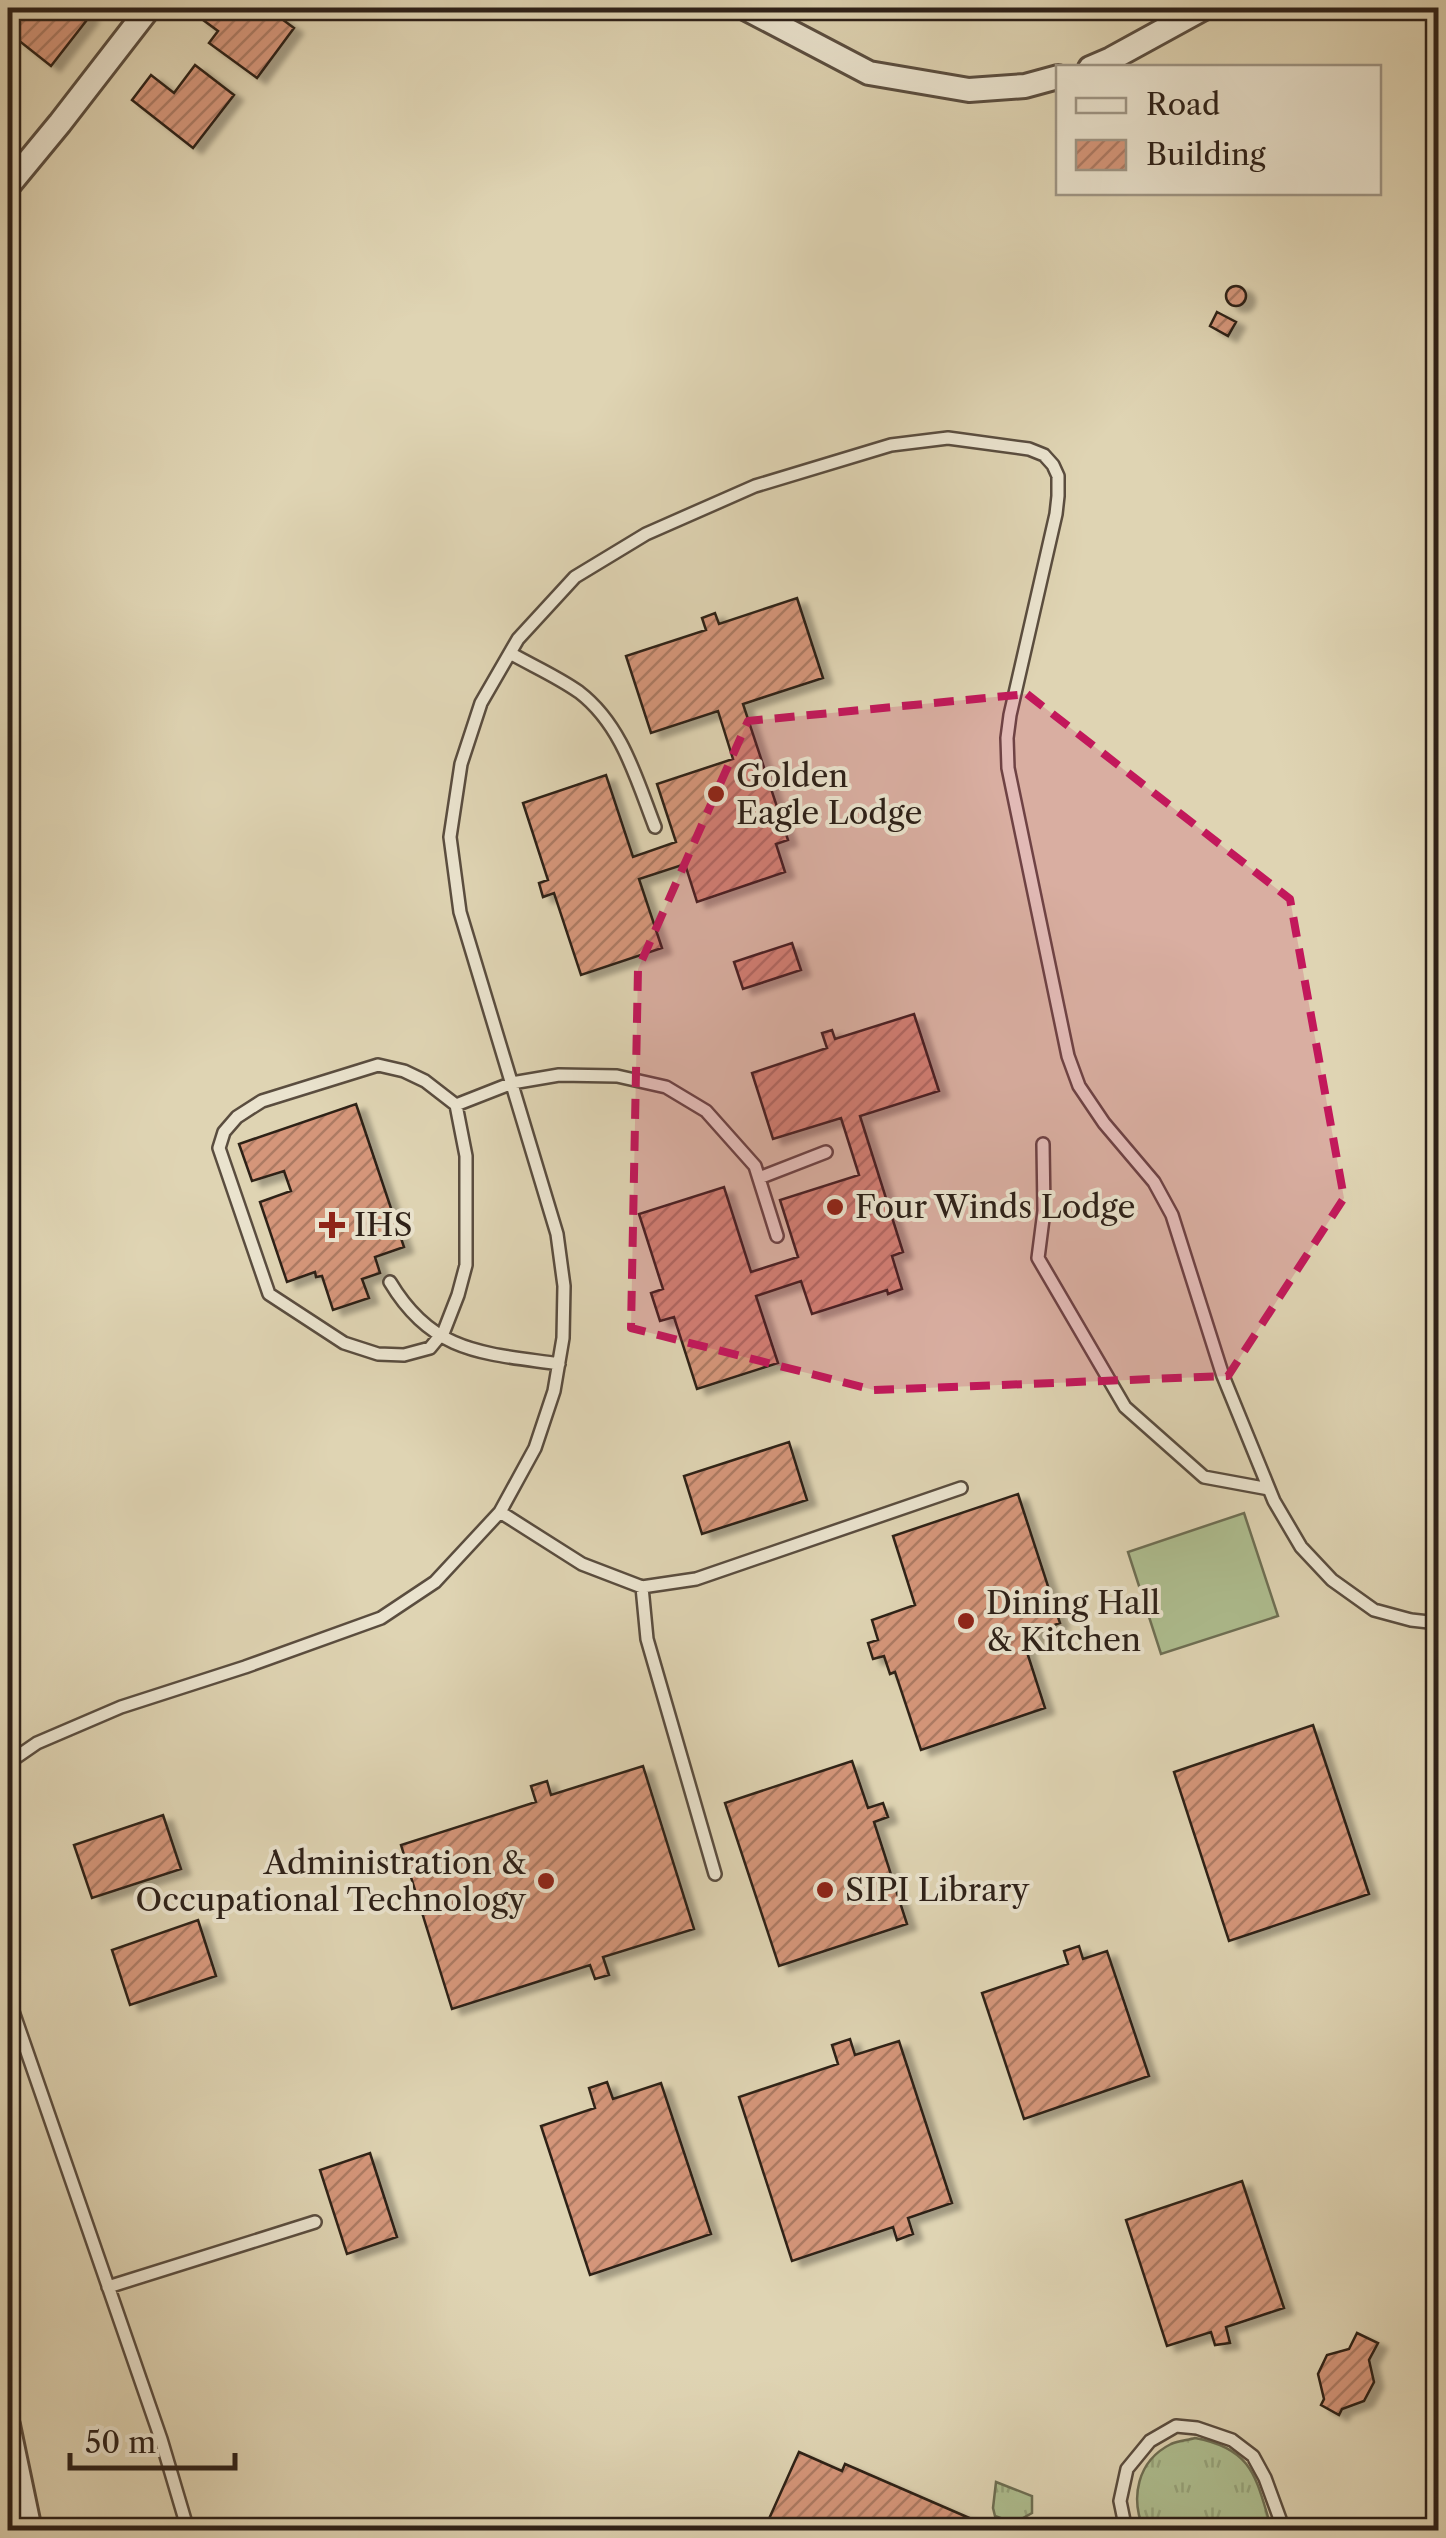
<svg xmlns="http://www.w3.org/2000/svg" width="1446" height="2538" font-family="'Libre Caslon Text',serif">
  <defs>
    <pattern id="grass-tufts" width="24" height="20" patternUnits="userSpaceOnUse" patternTransform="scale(2.5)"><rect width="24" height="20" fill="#aebe90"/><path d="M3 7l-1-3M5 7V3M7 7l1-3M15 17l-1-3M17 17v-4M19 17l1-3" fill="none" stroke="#96a37b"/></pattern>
    <pattern id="building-hatch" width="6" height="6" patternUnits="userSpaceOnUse" patternTransform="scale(2.5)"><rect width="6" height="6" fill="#d5967a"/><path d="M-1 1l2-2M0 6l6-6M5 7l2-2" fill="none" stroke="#ad7a63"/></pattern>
    <filter id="shadow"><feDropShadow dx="9" dy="5.5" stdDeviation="2.5" flood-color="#0004"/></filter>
  </defs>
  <rect width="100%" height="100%" fill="#dfd4b3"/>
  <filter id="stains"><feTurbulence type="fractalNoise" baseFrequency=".002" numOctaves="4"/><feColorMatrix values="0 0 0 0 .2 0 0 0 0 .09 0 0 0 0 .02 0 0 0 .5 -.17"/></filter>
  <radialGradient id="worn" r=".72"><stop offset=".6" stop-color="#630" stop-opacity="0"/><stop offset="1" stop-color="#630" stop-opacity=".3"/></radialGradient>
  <path fill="url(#grass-tufts)" stroke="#6e6f54" stroke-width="2.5" d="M1195 2438C1255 2449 1256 2480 1272 2530H1144C1130 2498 1137 2461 1171 2444 1178 2441 1188 2440 1195 2438Z
    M996 2482 1032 2496V2513L1014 2523 995 2516 993 2508Z"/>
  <path fill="#aebe90" stroke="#6e6f54" stroke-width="2.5" d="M1244 1513 1278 1616 1161 1654 1128 1552Z"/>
  <path fill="url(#building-hatch)" stroke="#2d2018" stroke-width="2.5" filter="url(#shadow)" d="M8 8H79L90 16 51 66 8 32Z
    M207 8H218L225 12 229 8H267L294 28 257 78 209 43 218 31 199 17Z
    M195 65 234 95 193 148 132 100 151 75 174 93Z
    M1226 296a10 10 0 1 1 20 0a10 10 0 1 1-20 0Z
    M1217 312 1236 322 1228 336 1210 326Z
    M797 598 823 678 743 704 788 840 776 844 785 872 697 902 685 864 639 879 662 948 581 975 554 893 543 897 539 883 548 880 523 803 606 775 633 857 676 842 657 784 733 759 718 711 651 733 626 656 706 630 702 618 715 613 719 624Z
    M792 943 801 970 743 989 734 962Z
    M914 1014 939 1091 860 1116 903 1252 892 1256 902 1289 888 1294 887 1290 812 1314 801 1281 756 1296 778 1363 697 1389 674 1317 660 1321 651 1293 663 1289 639 1214 724 1187 751 1272 798 1257 780 1200 859 1175 841 1118 773 1139 752 1073 827 1048 822 1033 832 1030 835 1039Z
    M356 1104 404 1247 375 1257 380 1273 362 1279 369 1298 333 1310 322 1276 316 1277 315 1272 287 1282 260 1202 291 1191 284 1171 252 1181 239 1144Z
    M789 1442 807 1500 702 1534 684 1476Z
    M1018 1494 1060 1623 1035 1632 1038 1642 1025 1646 1045 1708 921 1750 895 1672 890 1674 884 1656 873 1659 868 1643 878 1640 872 1620 915 1605 893 1536Z
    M1313 1725 1369 1894 1229 1941 1174 1772Z
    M852 1761 868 1808 883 1803 888 1817 874 1822 907 1924 779 1966 725 1803Z
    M643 1766 694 1929 603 1957 609 1975 595 1979 590 1965 452 2009 401 1845 536 1802 531 1786 547 1781 551 1795Z
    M163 1815 181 1869 92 1898 74 1845Z
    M198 1920 216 1976 130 2005 112 1950Z
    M1079 1946 1083 1959 1107 1951 1149 2076 1024 2119 982 1993 1068 1964 1064 1951Z
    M850 2039 855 2055 899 2041 952 2203 908 2218 913 2234 897 2240 893 2227 792 2261 739 2097 838 2064 832 2045Z
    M607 2082 613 2099 661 2083 711 2234 590 2275 541 2126 595 2108 589 2088Z
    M370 2153 397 2237 347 2254 320 2170Z
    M1242 2181 1284 2308 1226 2327 1230 2343 1215 2345 1211 2332 1167 2346 1126 2220Z
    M1357 2333 1378 2343 1369 2360 1374 2382 1364 2401 1342 2409 1339 2415 1321 2405 1324 2399 1318 2374 1327 2355 1349 2349Z
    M799 2452 842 2471 845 2464 997 2530H764Z"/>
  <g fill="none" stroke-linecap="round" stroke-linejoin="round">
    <defs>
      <path id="service" d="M510 653C533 666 558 677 579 692 622 725 636 778 655 827
        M456 1105 466 1156V1265L458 1295 444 1331 430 1348 404 1355 378 1354 344 1343 269 1294 219 1148 224 1132 237 1117 262 1101 378 1065 404 1071 425 1081 456 1105 512 1083 559 1075 617 1076 666 1087 706 1111 755 1166 777 1236
        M1043 1144 1044 1211 1038 1258 1125 1407 1204 1477 1269 1489
        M759 1178 826 1152
        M390 1282C433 1354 484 1353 559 1364
        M500 1512 582 1564 642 1587 696 1579 961 1488
        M642 1587 647 1639 715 1874
        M8 1763 37 1743 121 1707 245 1667 381 1618 435 1582 500 1512 535 1448 554 1391 563 1338 564 1286 557 1234 460 912 450 837 461 764 481 703 518 639 575 577 646 534 755 486 891 445 948 438 1029 449 1044 455 1053 465 1058 476V496L1056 514 1010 715 1007 738 1008 768 1068 1056 1079 1086 1104 1123 1154 1182 1172 1215 1223 1376 1274 1501 1301 1547 1332 1580 1374 1610 1411 1620 1438 1623
        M8 1997 161 2439 188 2530
        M108 2287 315 2222
        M1126 2530 1120 2501 1127 2469 1150 2441 1176 2426 1197 2428 1232 2440 1253 2456 1265 2478 1284 2530"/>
      <path id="minor" d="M745 8 869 73 969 90 1025 86 1058 77
        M1090 68 1111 59 1204 8
        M8 186 60 123 149 8
        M8 2425 30 2530"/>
    </defs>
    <use href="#service" stroke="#5a4d3f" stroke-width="16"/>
    <use href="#minor" stroke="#5a4d3f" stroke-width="28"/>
    <use href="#service" stroke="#eae3ce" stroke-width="11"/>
    <use href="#minor" stroke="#eae3ce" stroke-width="22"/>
  </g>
  <path fill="#c2185b" fill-opacity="0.2" stroke="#c2185b" stroke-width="8" stroke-dasharray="20 12" stroke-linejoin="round" d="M1027 694 1290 899 1344 1198 1228 1376 874 1390 631 1328 638 969 748 721Z"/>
  <g fill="#8f2418" stroke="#eae3ce" stroke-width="4">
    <circle cx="716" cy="794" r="10"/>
    <circle cx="835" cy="1207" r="10"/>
    <path d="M327 1210h10v10h10v10h-10v10h-10v-10h-10v-10h10z"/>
    <circle cx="966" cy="1621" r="10"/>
    <circle cx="546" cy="1881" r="10"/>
    <circle cx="825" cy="1890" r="10"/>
  </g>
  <g text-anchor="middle" stroke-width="8" stroke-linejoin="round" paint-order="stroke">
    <g font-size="32" fill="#2d2018" stroke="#eae3ce" text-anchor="start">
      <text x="736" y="787">Golden<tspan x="736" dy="37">Eagle Lodge</tspan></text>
      <text x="855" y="1218">Four Winds Lodge</text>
      <text x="354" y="1236">IHS</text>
      <text x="986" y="1614">Dining Hall<tspan x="986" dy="37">&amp; Kitchen</tspan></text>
      <text x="526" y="1874" text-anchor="end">Administration &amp;<tspan x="526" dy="37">Occupational Technology</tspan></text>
      <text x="845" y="1901">SIPI Library</text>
    </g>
  </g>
  <rect width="1446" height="2538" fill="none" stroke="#dfd4b3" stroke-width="40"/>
  <rect x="10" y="10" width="1426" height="2518" fill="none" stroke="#2d2018" stroke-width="5"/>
  <rect x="20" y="20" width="1406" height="2498" fill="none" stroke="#2d2018" stroke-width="2.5"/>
  <rect x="1056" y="65" width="325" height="130" fill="#eae3ce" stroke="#9e9585" stroke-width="2.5"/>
  <rect x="1076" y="98" width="50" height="15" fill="#eae3ce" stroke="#9e9585" stroke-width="2.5"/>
  <text x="1146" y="115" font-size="30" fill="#2d2018">Road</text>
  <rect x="1076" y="140" width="50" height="30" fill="url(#building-hatch)" stroke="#9e9585" stroke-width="2.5"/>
  <text x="1146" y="165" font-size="30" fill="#2d2018">Building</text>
  <path d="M70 2453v15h165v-15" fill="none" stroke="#2d2018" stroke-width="5"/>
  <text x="85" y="2453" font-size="30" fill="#2d2018" stroke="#eae3ce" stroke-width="8" paint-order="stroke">50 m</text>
  <rect width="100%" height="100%" filter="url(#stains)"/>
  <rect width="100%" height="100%" fill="url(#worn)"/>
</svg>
